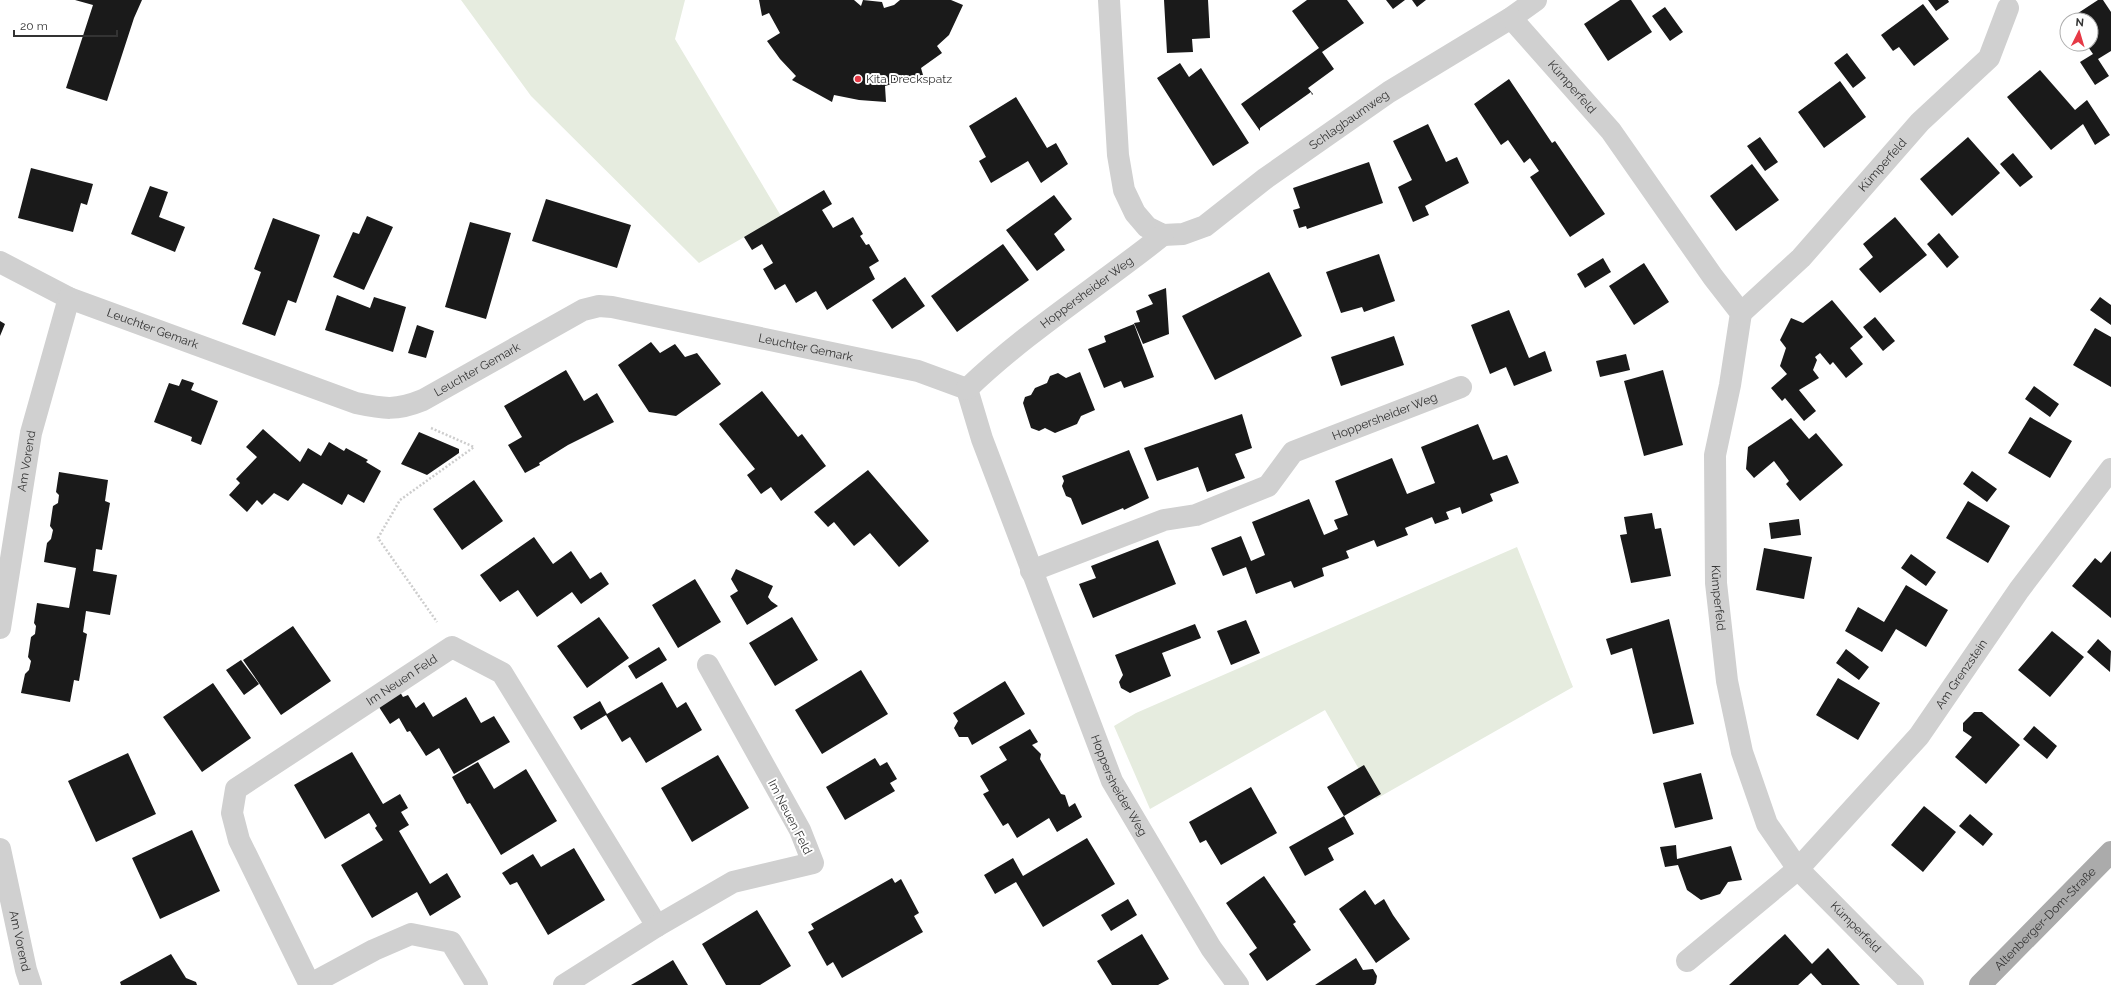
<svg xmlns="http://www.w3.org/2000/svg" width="2111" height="985" font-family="Raleway,sans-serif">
  <rect width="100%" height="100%" fill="#fff"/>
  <path fill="#e6ecdf" d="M461 0H685L675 39 781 216 699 263 531 96Z
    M1517 547 1573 687 1376 799 1325 710 1150 809 1114 726 1136 713Z"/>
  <path fill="#1a1a1a" d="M75 0H142L134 18 107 101 66 88 93 5Z
    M759 0H854L861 6 863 0 882 2 884 8 894 5 900 0H951L963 5 949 35 937 46 942 53 921 68 923 75 885 86 886 102 859 100 834 95 832 102 792 80 796 76 780 59 767 41 780 33 769 13 762 16Z
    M1164 0H1208L1210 38 1192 39 1193 52 1167 53Z
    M1307 0H1347L1364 23 1322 52 1334 69 1308 88 1313 94 1312 95 1311 92 1260 128V131L1241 104 1319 48 1292 11Z
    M1386 0H1405L1393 9Z
    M1412 0H1426L1417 7Z
    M1620 0H1631L1652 32 1608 61 1584 24Z
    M1928 0H1948L1949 2 1936 11Z
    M2098 0H2103L2111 12V51L2098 59 2109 76 2095 85 2080 62 2093 54 2086 44H2091V20L2069 19Z
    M1923 4 1949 39 1914 66 1899 47 1893 51 1881 35Z
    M1665 7 1683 32 1670 41 1652 16Z
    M1847 53 1866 78 1853 88 1834 63Z
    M1180 63 1189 77 1201 68 1249 143 1213 166 1157 78Z
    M2040 70 2075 110 2087 100 2110 135 2095 145 2083 124 2051 150 2007 97Z
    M1509 79 1552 143 1555 141 1605 214 1570 237 1530 177 1539 171 1530 158 1524 163 1508 140 1501 145 1474 104Z
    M1840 81 1866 117 1824 148 1798 112Z
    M1016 97 1047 148 1056 143 1068 164 1041 183 1028 161 991 183 979 161 986 157 969 126Z
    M1428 124 1446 162 1457 157 1469 183 1425 206 1429 215 1413 222 1398 187 1412 180 1393 141Z
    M1760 137 1778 162 1765 171 1747 146Z
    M1968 137 2000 173 1952 216 1920 179Z
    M2013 153 2033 177 2020 187 2000 164Z
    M1369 162 1383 203 1307 229 1306 226 1299 228 1293 210 1300 208 1293 188Z
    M1752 164 1779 200 1736 231 1710 196Z
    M31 168 93 184 87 205 81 203 73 232 18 218Z
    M150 186 168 192 159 217 185 227 175 252 131 234Z
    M824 190 832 204 822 210 833 228 853 217 863 234 860 236 866 245 869 244 879 261 869 267 875 279 827 310 816 291 796 303 785 284 775 290 763 269 773 263 762 244 752 250 744 237Z
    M1054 195 1072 219 1054 234 1065 250 1037 271 1006 230Z
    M546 199 631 225 617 268 532 241Z
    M367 216 393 227 364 290 333 277 353 232 359 234Z
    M1895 217 1927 255 1880 293 1859 269 1873 257 1863 244Z
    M273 218 320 235 296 303 288 300 275 336 242 324 261 272 254 269Z
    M470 222 511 233 486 319 445 307Z
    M1939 233 1959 257 1947 268 1927 244Z
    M1003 244 1029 280 957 332 931 296Z
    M1379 254 1395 301 1364 312 1362 307 1341 313 1326 272Z
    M1603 258 1611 272 1585 288 1577 274Z
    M1644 263 1669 302 1634 325 1609 286Z
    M1269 272 1302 336 1215 380 1182 316Z
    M905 277 925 306 892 329 872 300Z
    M1166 288 1169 334 1143 344 1134 323 1140 322 1136 311 1153 304 1148 295Z
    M337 295 370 308 374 297 406 307 393 352 325 330Z
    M2100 297 2111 305V325L2090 310Z
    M1832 300 1863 337 1850 348 1863 364 1846 378 1833 362 1830 365 1820 353 1815 357 1817 360 1813 370 1819 378 1799 390 1816 411 1804 421 1785 398 1782 401 1771 388 1787 374 1780 366 1786 348 1780 340 1791 318 1803 323Z
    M1509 310 1529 358 1545 351 1552 371 1514 386 1506 367 1490 374 1471 325Z
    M1875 317 1895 341 1883 351 1863 327Z
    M0 321 5 324 0 336Z
    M1134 324 1154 377 1124 388 1121 381 1104 388 1088 349 1106 342 1104 336Z
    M417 325 434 331 426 358 408 353Z
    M2095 328 2111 337V387L2073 365Z
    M1394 336 1404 365 1341 386 1331 357Z
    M651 342 660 353 675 344 685 357 697 353 721 384 676 416 649 412 618 365Z
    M1626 354 1630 370 1600 377 1596 361Z
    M566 370 584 401 597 393 614 422 568 445 539 463 540 465 525 473 508 445 522 437 504 406Z
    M1663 370 1683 445 1644 456 1624 381Z
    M1080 372 1095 410 1081 416 1077 424 1055 433 1045 428 1039 431 1031 428 1023 403 1025 397 1031 395 1035 388 1047 383 1050 376 1058 373 1066 378Z
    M182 379 194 383 191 390 218 401 201 445 191 441 192 437 154 422 169 383 179 386Z
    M2034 386 2059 404 2050 417 2025 399Z
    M762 391 798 437 802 434 826 466 781 501 771 487 761 494 747 475 755 469 719 424Z
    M1242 414 1252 448 1235 454 1245 478 1207 492 1198 467 1157 481 1144 448Z
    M2030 417 2072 441 2050 478 2008 453Z
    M1791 418 1809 439 1816 433 1843 465 1800 501 1786 484 1789 481 1774 461 1754 478 1746 469 1748 447Z
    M1478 424 1493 460 1507 455 1519 483 1490 494 1493 501 1462 514 1460 507 1446 512 1449 519 1435 524 1432 517 1405 528 1408 535 1377 547 1374 540 1346 551 1349 558 1322 568 1324 576 1294 588 1291 581 1256 594 1246 567 1223 576 1211 548 1241 536 1251 561 1265 555 1252 522 1309 499 1324 535 1338 529 1334 520 1348 515 1335 481 1392 458 1407 494 1435 483 1421 447Z
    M263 429 300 462 308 448 321 456 329 442 344 451 346 448 368 460 366 462 381 471 364 503 348 494 342 505 303 483 288 501 274 493 262 505 257 500 247 512 229 495 240 483 236 479 257 457 246 447Z
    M419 432 459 449V453L427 475 401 464Z
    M1129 450 1149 498 1124 510 1123 508 1082 525 1071 498 1066 496 1062 486 1064 481 1062 476Z
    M868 470 929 541 899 567 870 533 854 546 834 522 828 527 814 512Z
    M1972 471 1997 489 1987 502 1963 484Z
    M59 472 108 480 105 501 110 503 102 550 96 549 93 571 117 575 110 615 86 611 83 632 87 634 79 681 74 680 70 702 21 693 25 674 29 670 31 661 28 657 31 637 35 634 36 626 34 623 37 603 69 608 76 568 44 562 47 543 51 539 53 530 50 526 53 506 58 503 59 495 56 492Z
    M474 480 503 521 462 550 433 509Z
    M1968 501 2010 526 1988 563 1946 538Z
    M1652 513 1655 529 1661 528 1671 576 1631 583 1620 535 1627 534 1624 517Z
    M1799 519 1801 535 1771 539 1769 523Z
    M534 537 553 564 571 551 590 579 601 572 609 584 581 604 572 592 537 617 518 590 500 602 480 575Z
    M1158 540 1176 584 1093 618 1079 584 1096 578 1091 566Z
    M1764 548 1812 557 1804 599 1756 590Z
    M2111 551V618L2072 586 2095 558 2101 563Z
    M1911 554 1936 572 1926 586 1901 568Z
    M736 569 773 586 768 597 771 601 778 606 747 625 730 596 738 591 731 579Z
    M695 579 721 622 678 648 652 605Z
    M1906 585 1948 610 1926 647 1896 629 1882 652 1845 631 1858 607 1884 622Z
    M599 617 629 658 587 688 557 646Z
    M792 617 818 660 775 686 749 643Z
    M1669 619 1694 724 1653 734 1632 648 1611 655 1606 639Z
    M1246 620 1260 653 1231 665 1217 631Z
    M1195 624 1201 638 1162 653 1171 676 1130 693 1121 688 1119 682 1123 675 1115 655Z
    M293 626 331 681 281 715 243 660Z
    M2052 631 2084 657 2050 697 2018 670Z
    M2098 639 2111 651 2110 672 2087 652Z
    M659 647 667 660 636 679 628 666Z
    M1846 649 1869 667 1859 680 1836 663Z
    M241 660 259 684 244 695 226 670Z
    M861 670 888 714 822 754 795 710Z
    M1838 678 1880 703 1858 740 1816 715Z
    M1005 681 1025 714 972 745 968 737H959L954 728 958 721 953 713Z
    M662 682 677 708 686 702 702 730 646 763 630 737 622 742 606 715 581 730 573 717 600 701 607 714Z
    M213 683 251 738 202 772 163 717Z
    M400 692 403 697 408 695 416 708 424 702 433 717 466 697 481 723 494 716 510 742 454 774 439 748 426 756 410 731 407 732 399 718 390 724 379 707Z
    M1974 712H1982L2020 745 1986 784 1955 757 1972 737 1963 731V723Z
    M2034 726 2057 746 2047 759 2023 739Z
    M1030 729 1038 742 1032 745 1041 754 1040 759 1061 794 1065 795 1069 807 1075 803 1082 817 1057 832 1049 818 1017 838 1008 823 1003 826 983 794 989 791 980 776 1007 760 999 747Z
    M352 752 383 804 400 794 408 808 401 812 409 825 399 831 430 884 447 873 461 897 430 916 417 892 372 918 341 865 383 840 375 828 377 826 369 813 325 839 294 785Z
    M128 753 156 814 96 842 68 781Z
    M718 755 749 808 692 842 661 788Z
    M875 758 880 766 887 762 897 779 890 783 895 791 845 820 826 787Z
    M478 762 494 789 526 769 557 821 501 855 470 803 467 804 452 777Z
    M1364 765 1381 794 1344 816 1327 787Z
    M1701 773 1713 819 1675 828 1663 783Z
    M1251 787 1277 833 1221 865 1206 840 1200 843 1189 822Z
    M1924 806 1956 832 1923 872 1891 845Z
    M1970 814 1993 834 1983 846 1959 826Z
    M1344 816 1354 834 1328 848 1334 860 1305 876 1289 847Z
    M192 830 220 891 160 919 132 858Z
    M1087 838 1115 884 1043 927 1016 882 995 894 984 875 1013 858 1023 876Z
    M1676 845 1677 859 1731 846 1742 880 1728 882 1720 894 1701 900 1687 890 1678 865 1665 867 1660 847Z
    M574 848 605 900 548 935 517 882 510 885 502 873 533 854 541 867Z
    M1264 876 1296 922 1293 924 1311 950 1267 981 1249 954 1257 948 1226 903Z
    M892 878 895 883 901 879 919 913 914 916 923 932 842 978 833 962 827 966 808 932 814 929 811 924Z
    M1365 890 1375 905 1384 899 1393 915 1410 939 1376 963 1339 909Z
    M1128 899 1137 915 1111 931 1101 915Z
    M757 910 791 966 760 985H726L702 944Z
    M1142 934 1169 979 1158 985H1112L1097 961Z
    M1785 934 1812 964 1828 948 1860 985H1822L1811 973 1798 985H1729Z
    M171 954 186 978 196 982 197 985H121L120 982Z
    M1356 958 1363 970 1373 969 1377 976 1376 983 1374 985H1315Z
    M673 960 688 985H631L645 977Z"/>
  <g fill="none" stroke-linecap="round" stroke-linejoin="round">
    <path stroke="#cdcdcd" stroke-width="2.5" stroke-dasharray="2 2" stroke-linecap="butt" d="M431 428 474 447 400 500 378 538 437 622"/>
    <g stroke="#d0d0d0" stroke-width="22">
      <path id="s1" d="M1109 0 1118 155 1124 190 1135 213 1147 227 1163 235 1183 234 1205 226 1266 178 1389 92 1511 18 1536 0"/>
      <path id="s2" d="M1511 18 1611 131 1713 277 1741 313 1730 385 1715 455 1716 583 1727 681 1742 752 1767 824 1798 869 1913 985"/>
      <path id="s3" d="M0 262 69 298 356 403C384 409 396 411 423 400L583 310 599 306 612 307 918 371 967 389"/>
      <path id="s4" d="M1741 313 1801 258 1920 122 1989 58 2008 8"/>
      <path id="s5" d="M967 389 982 439 1112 781 1211 948 1238 985"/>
      <path id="s6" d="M967 389C1027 331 1098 287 1163 235"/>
      <path id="s7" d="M1031 571 1164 520 1196 515 1268 486 1293 452 1461 387"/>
      <path id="s8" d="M0 628 31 433 69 298"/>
      <path id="s9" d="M0 849 26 970 31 985"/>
      <path id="s10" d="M1687 961 1798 869 1919 736 2019 590 2111 469"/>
      <path d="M309 985 374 950 411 934 451 942 477 985"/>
      <path id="s11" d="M310 985 239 840 232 813 236 789 452 647 502 673 657 926"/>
      <path d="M564 985 657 926 733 882 813 863 800 830 708 665"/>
    </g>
    <path stroke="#ababab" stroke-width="22" id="s12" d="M1980 985 2111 852"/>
  </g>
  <circle fill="#e63946" stroke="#fff" stroke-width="1.5" cx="858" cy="79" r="4"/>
  <g text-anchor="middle" stroke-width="4" stroke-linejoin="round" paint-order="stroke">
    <g font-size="12" fill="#333" stroke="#fff" text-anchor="start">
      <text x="866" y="83">Kita Dreckspatz</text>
    </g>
    <g font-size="12" fill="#333" stroke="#fff">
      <text dy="4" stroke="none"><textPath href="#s2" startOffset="92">Kümperfeld</textPath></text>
      <text dy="4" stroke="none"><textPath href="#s1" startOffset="475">Schlagbaumweg</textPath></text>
      <text dy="4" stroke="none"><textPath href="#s4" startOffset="205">Kümperfeld</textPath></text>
      <text dy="4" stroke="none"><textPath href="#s6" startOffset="154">Hoppersheider Weg</textPath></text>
      <text dy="4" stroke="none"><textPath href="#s3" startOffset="167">Leuchter Gemark</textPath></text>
      <text dy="4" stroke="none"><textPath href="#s3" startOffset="863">Leuchter Gemark</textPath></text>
      <text dy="4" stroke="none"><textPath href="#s3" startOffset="514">Leuchter Gemark</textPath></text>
      <text dy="4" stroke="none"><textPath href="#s7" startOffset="393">Hoppersheider Weg</textPath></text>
      <text dy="4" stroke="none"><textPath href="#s8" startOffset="169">Am Vorend</textPath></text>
      <text dy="4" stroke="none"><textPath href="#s2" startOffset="662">Kümperfeld</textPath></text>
      <text dy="4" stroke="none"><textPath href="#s10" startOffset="399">Am Grenzstein</textPath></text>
      <text dy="4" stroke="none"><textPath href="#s11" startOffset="412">Im Neuen Feld</textPath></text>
      <text dy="4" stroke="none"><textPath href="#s5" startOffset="425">Hoppersheider Weg</textPath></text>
      <text transform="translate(790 817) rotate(63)" y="4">Im Neuen Feld</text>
      <text dy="4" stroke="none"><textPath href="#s12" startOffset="93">Altenberger-Dom-Straße</textPath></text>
      <text dy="4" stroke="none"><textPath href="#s2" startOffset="1031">Kümperfeld</textPath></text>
      <text dy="4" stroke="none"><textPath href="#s9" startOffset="94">Am Vorend</textPath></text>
    </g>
  </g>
  <g transform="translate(2079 32) rotate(5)"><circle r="19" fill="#ffffff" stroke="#adadad"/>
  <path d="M0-3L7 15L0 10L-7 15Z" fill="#e63946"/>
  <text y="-6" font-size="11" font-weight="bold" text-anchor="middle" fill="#333333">N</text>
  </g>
  <path d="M14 30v6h103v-6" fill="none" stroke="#333333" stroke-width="2"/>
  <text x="20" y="30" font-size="12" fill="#333333" stroke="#ffffff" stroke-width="3" paint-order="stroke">20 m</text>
</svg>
